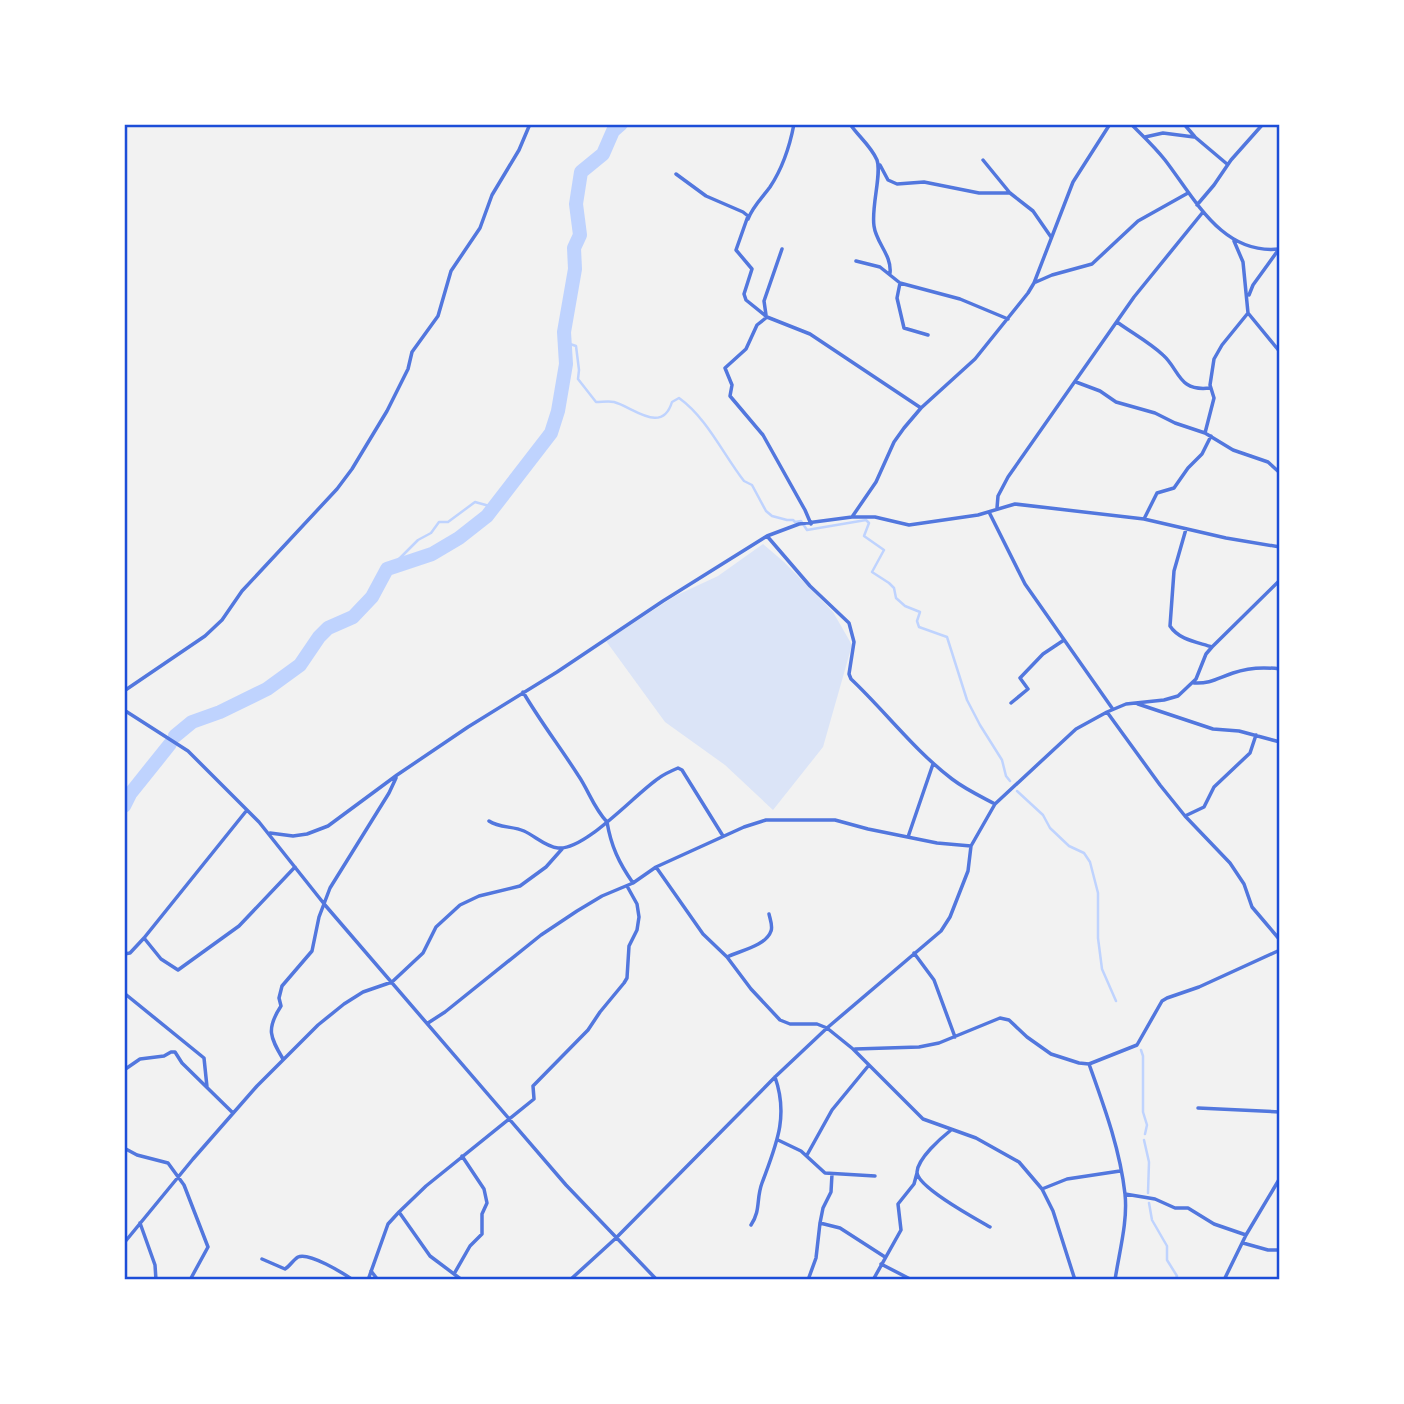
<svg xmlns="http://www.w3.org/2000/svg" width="1404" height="1404" font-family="'Source Sans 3',sans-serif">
  <rect width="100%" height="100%" fill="#f2f2f2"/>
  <path fill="#dbe4f7" d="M763 544 784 562 833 612 852 645 823 747 773 810 725 765 665 722 606 641 675 596 718 576Z"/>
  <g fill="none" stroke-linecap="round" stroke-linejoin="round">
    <path stroke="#bfd3fe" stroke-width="2.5" d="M564 342 576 346 579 370 578 379 596 402C602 402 609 401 614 402 633 407 662 435 672 402L679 398C707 418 723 454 744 481L752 485 766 511 772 516 787 520H793L795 522 801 521 807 530 866 520 869 523 864 536 884 550 872 572 889 583 894 588 896 598 905 606 920 612 917 621 919 627 947 637 967 700 980 725 1002 760 1006 776 1010 781
      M390 568 418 540 431 533 439 522H448L475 502 493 507
      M1017 791 1043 815 1050 828 1069 846 1084 853 1090 862 1098 893V938L1102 969 1116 1001
      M1141 1050 1143 1056V1112L1147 1125 1145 1134
      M1144 1140 1149 1162 1148 1193
      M1149 1203 1152 1220 1167 1246V1260L1177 1276 1175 1280"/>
    <path stroke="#bfd3fe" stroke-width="14" d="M175 736 192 722 220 712 267 689 300 665 319 637 328 628 353 617 372 597 387 569 432 554 459 538 487 516 551 433 558 411 566 364 564 332 575 269 574 248 580 235 576 204 581 172 603 154 613 131 621 124
      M124 806 130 794 170 744"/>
    <path stroke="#5277de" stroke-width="3.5" d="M850 124C858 136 871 146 877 160 882 173 871 207 874 226 876 243 892 255 890 273
      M1131 124C1143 136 1155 147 1165 160 1195 199 1222 255 1279 249
      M1184 124 1195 137 1227 164
      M1145 137 1163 133 1194 137
      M983 160 1010 193 1033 211 1051 237
      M880 165 888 180 897 184 924 182 979 193H1010
      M676 174 706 196 743 212 748 216 736 250 752 269 744 294 746 300 767 317 810 334 921 408
      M1197 205 1214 185 1231 160 1263 124
      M748 219C753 206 762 198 770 187 782 169 790 145 794 124
      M1234 241 1243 262 1248 313 1280 352
      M856 261 880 267 900 283 960 299 1008 319
      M1036 282 1052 275 1092 264 1138 221 1188 193
      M900 283 897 298 904 328 928 335
      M1249 295 1253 285 1279 249
      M766 315 764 301 782 249
      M767 317 757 325 746 349 725 368 732 385 730 396 763 435 805 510 811 524
      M1117 322C1132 333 1149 342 1163 355 1180 370 1178 392 1210 388
      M1076 382 1100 391 1116 402 1155 413 1175 423 1205 433 1233 450 1268 462 1280 473
      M1205 433 1214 398 1210 385 1214 359 1222 345 1248 313
      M997 508 998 496 1008 477 1134 297 1203 212
      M989 512 1025 584 1112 708
      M852 517 876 482 894 442 904 428 921 408 975 359 1028 293 1034 283 1073 182 1110 124
      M1144 519 1157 493 1174 488 1188 468 1202 454 1211 436
      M1186 529 1174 571 1170 626C1179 640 1197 642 1212 647
      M767 536 810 586 849 623 854 642 849 674 851 679C885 711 914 750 952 779 965 789 980 796 995 804
      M1194 683C1210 684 1218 678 1233 673 1247 668 1265 667 1280 669
      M124 691 205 636 222 620 242 591 337 489 352 469 387 411 408 369 412 352 438 316 451 271 480 228 492 195 519 150 530 124
      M523 692C540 721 560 747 578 775 589 791 593 807 607 822 611 846 619 863 633 883
      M1011 703 1028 689 1020 678 1043 654 1064 640
      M1138 704 1213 729 1239 731 1280 742
      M124 710 188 751 259 822 325 905 566 1185 657 1280
      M1107 712 1160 785 1185 816 1230 863 1244 884 1252 907 1280 940
      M1185 816 1204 807 1214 787 1250 753 1256 735
      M489 821C499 828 513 826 524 831 535 836 546 847 558 848 585 851 636 793 659 778 664 774 671 771 678 768L682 770 723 836
      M270 833 293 836 307 834 328 826 397 775 468 727 557 672 663 601 767 536 799 524 852 517H875L909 525 978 515 1015 504 1144 519 1226 538 1280 547
      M908 837 933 764
      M656 867 703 934 727 957 751 989 780 1020 790 1024H817L827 1028 853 1049 923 1119 976 1138 1019 1162 1042 1189 1053 1211 1075 1280
      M144 938 161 959 178 970 239 926 295 867
      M914 953 934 980 955 1037
      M124 954 130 953 144 938 247 810
      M727 957C739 951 766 946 771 931 773 926 770 919 769 914
      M124 993 204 1058 207 1087
      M428 1023 445 1012 541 935 577 911 602 896 633 883 656 867 744 827 766 820H835L868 829 937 843 971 846
      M855 1049 919 1047 939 1043 1000 1018 1009 1020 1027 1037 1051 1054 1079 1063 1089 1064 1137 1045 1162 1001 1167 998 1199 987 1280 950
      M283 1059C270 1037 266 1029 281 1006L279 998 282 986 312 951 319 917 330 888 389 793 396 778
      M1089 1064C1104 1106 1120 1149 1125 1194 1128 1221 1119 1253 1115 1280
      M124 1070 140 1059 164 1056 171 1052H175L182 1063 233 1113
      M1198 1108 1280 1112
      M951 1130C941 1138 918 1158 917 1172 917 1187 976 1219 990 1227
      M778 1140 801 1151 825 1173 875 1176
      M124 1148 137 1155 168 1163 184 1185 208 1247 190 1280
      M807 1155 832 1110 869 1065
      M1042 1189 1067 1179 1120 1171
      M1125 1194 1155 1199 1175 1208H1188L1214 1224 1246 1235
      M399 1212 430 1256 462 1280
      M140 1223 155 1265 156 1280
      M820 1223 840 1228 885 1257
      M751 1225C761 1210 756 1199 762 1183 776 1145 789 1117 775 1077
      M124 1243 193 1159 257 1086 318 1025 344 1004 363 992 392 982 423 953 436 927 460 905 479 896 520 886 546 867 562 849
      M1243 1243 1268 1250H1280
      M262 1259 285 1269C290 1266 293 1260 298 1257 309 1252 343 1273 353 1280
      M881 1264 912 1280
      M371 1271 378 1280
      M454 1274 470 1246 482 1234V1214L487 1203 484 1189 462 1156
      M368 1280 388 1224 399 1212 426 1186 534 1099 533 1086 588 1030 600 1012 624 983 627 978 629 946 637 930 639 917 637 904 627 886
      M570 1280 616 1238 775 1077 827 1028 941 931 950 917 968 871 971 846 995 804 1076 729 1107 712 1126 704 1164 700 1178 696 1196 679 1206 654 1212 647 1280 580
      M808 1280 816 1258 820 1223 823 1208 831 1192 832 1174
      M873 1280 901 1230 898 1204 914 1184 917 1173
      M1224 1280 1246 1235 1280 1178"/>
  </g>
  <rect width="1404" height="1404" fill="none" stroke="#ffffff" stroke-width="252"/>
  <rect x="126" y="126" width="1152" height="1152" fill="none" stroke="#1d4ed8" stroke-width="2.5"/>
</svg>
